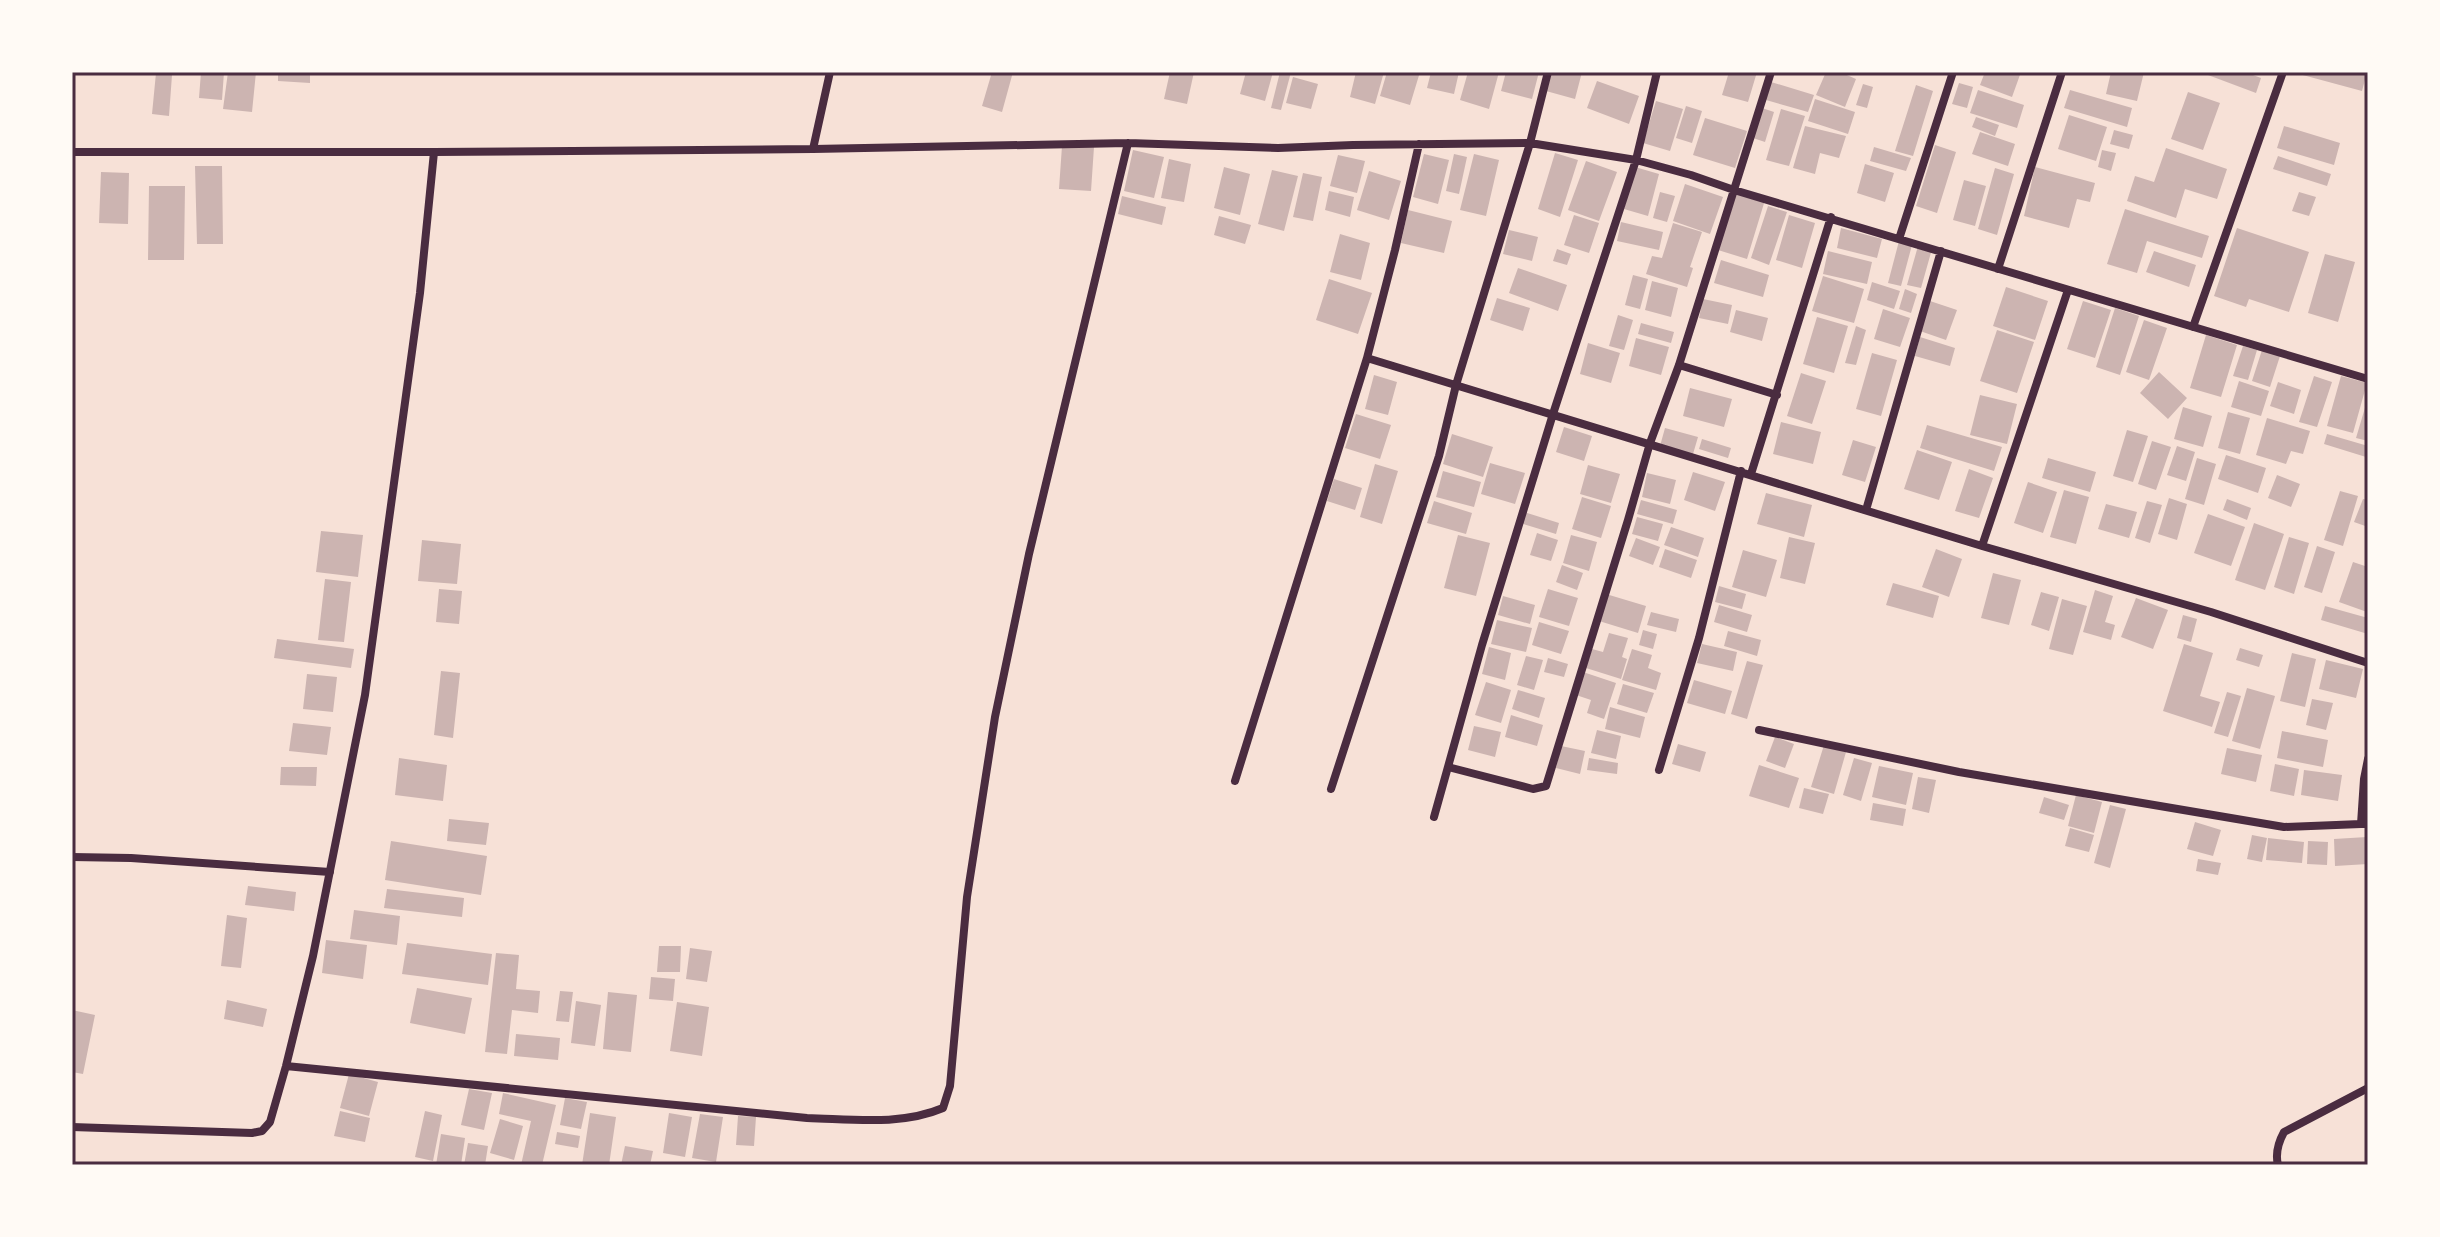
<svg xmlns="http://www.w3.org/2000/svg" width="2440" height="1237" font-family="Arial,sans-serif">
  <rect width="100%" height="100%" fill="#f7e1d7"/>
  <path fill="#ccb4b1" d="M201 72H224L222 100 199 98Z
    M228 72H256L252 112 223 109Z
    M278 72H310V83L278 81Z
    M992 72H1013L1002 112 982 106Z
    M1170 72H1194L1187 104 1164 99Z
    M1246 72H1273L1265 101 1240 94Z
    M1280 72H1291L1281 110 1271 108Z
    M1356 72H1384L1375 104 1350 97Z
    M1387 72H1420L1410 105 1380 96Z
    M1431 72H1459L1454 94 1427 88Z
    M1468 72H1499L1489 109 1460 100Z
    M1506 72H1539L1532 99 1501 91Z
    M1551 72H1582L1575 99 1546 91Z
    M1729 72H1757L1748 102 1722 95Z
    M1826 72H1840L1856 79 1845 107 1816 95Z
    M1985 72H2021L2012 97 1980 85Z
    M2111 72H2144L2137 101 2106 94Z
    M2200 72H2245L2261 78 2256 93Z
    M2299 72H2367L2362 91 2299 74Z
    M156 73 172 75 169 116 152 114Z
    M1293 77 1318 84 1311 109 1286 103Z
    M1597 81 1639 96 1629 124 1587 108Z
    M1771 82 1814 95 1808 112 1766 100Z
    M1959 83 1973 87 1967 108 1952 104Z
    M1863 84 1873 87 1867 108 1856 105Z
    M1916 85 1933 91 1913 156 1895 151Z
    M1978 90 2024 105 2017 128 1970 113Z
    M2070 90 2132 108 2127 127 2064 108Z
    M2188 92 2220 103 2203 150 2171 139Z
    M1815 99 1855 112 1848 134 1808 121Z
    M1656 101 1683 109 1670 151 1643 143Z
    M1686 106 1702 111 1692 143 1676 138Z
    M1762 108 1774 112 1765 142 1753 138Z
    M1781 109 1805 116 1789 166 1766 160Z
    M2069 115 2107 127 2096 161 2058 149Z
    M1976 117 1999 125 1995 136 1972 127Z
    M1705 118 1747 131 1735 168 1693 155Z
    M1805 126 1846 136 1839 158 1820 153 1815 174 1793 168Z
    M2284 126 2340 143 2334 165 2277 148Z
    M2114 130 2133 135 2129 149 2110 144Z
    M1980 132 2015 144 2008 166 1972 154Z
    M1935 145 1956 152 1937 213 1916 206Z
    M1062 146 1094 147 1091 191 1059 189Z
    M1874 147 1911 158 1906 171 1870 161Z
    M2166 148 2227 169 2217 199 2185 189 2176 218 2127 201 2135 176 2154 182Z
    M1133 150 1164 157 1154 198 1124 191Z
    M2102 150 2116 153 2111 171 2098 167Z
    M1555 153 1578 160 1560 217 1538 209Z
    M1424 154 1449 160 1438 204 1413 197Z
    M1454 154 1467 157 1459 194 1446 191Z
    M1474 154 1499 160 1486 216 1460 210Z
    M1338 155 1365 161 1357 193 1330 186Z
    M2278 156 2331 174 2327 186 2273 169Z
    M1169 159 1191 164 1184 202 1161 198Z
    M1586 161 1617 172 1599 221 1568 210Z
    M1865 164 1894 173 1885 202 1857 193Z
    M195 166H222L223 244H197Z
    M1224 167 1250 174 1240 215 1214 208Z
    M1635 167 1659 174 1648 216 1624 209Z
    M2035 167 2095 183 2090 202 2077 199 2069 228 2024 216Z
    M1995 168 2014 174 1997 235 1978 229Z
    M1272 170 1298 176 1284 231 1258 224Z
    M1369 171 1401 181 1389 220 1357 210Z
    M101 172 129 173 128 224 99 223Z
    M1303 173 1322 177 1313 221 1293 217Z
    M1964 180 1986 186 1975 226 1953 220Z
    M1685 184 1723 197 1710 234 1673 221Z
    M149 186H185L184 260H148Z
    M1329 191 1354 197 1350 217 1325 210Z
    M1736 191 1765 200 1747 259 1718 250Z
    M1660 192 1675 196 1667 222 1653 218Z
    M2299 192 2316 197 2309 216 2292 211Z
    M1122 196 1166 207 1162 225 1118 214Z
    M1768 206 1787 212 1769 265 1751 258Z
    M2125 209 2209 236 2202 258 2147 241 2137 273 2107 264Z
    M1408 210 1452 221 1444 253 1401 243Z
    M1574 215 1599 223 1589 253 1564 245Z
    M1789 215 1815 223 1802 268 1776 260Z
    M1219 216 1251 225 1245 244 1214 235Z
    M1621 222 1663 232 1659 250 1617 241Z
    M1673 223 1702 232 1690 267 1693 268 1687 287 1646 274 1652 256 1662 258Z
    M1841 228 1882 239 1877 258 1837 248Z
    M2237 228 2309 252 2289 312 2249 299 2246 307 2214 296Z
    M1509 230 1538 237 1532 261 1503 254Z
    M1340 234 1370 243 1361 280 1330 272Z
    M1899 241 1912 245 1901 286 1888 283Z
    M1918 246 1932 249 1921 288 1907 285Z
    M1557 249 1571 254 1567 265 1553 261Z
    M1828 251 1872 262 1867 284 1823 274Z
    M2154 251 2196 265 2189 287 2146 272Z
    M2325 254 2355 262 2338 322 2308 313Z
    M1721 260 1769 275 1763 297 1714 283Z
    M1518 268 1567 285 1558 311 1509 293Z
    M1633 275 1648 279 1640 309 1625 305Z
    M1823 276 1864 289 1854 323 1812 311Z
    M1329 279 1372 293 1358 334 1316 320Z
    M1652 281 1678 288 1671 317 1645 310Z
    M1872 282 1900 291 1894 309 1867 300Z
    M2006 287 2048 301 2035 340 1993 326Z
    M1905 289 1917 294 1911 313 1899 309Z
    M1497 298 1530 308 1523 331 1490 320Z
    M1703 299 1732 305 1728 324 1699 318Z
    M1930 301 1957 310 1946 340 1920 331Z
    M2083 301 2111 310 2095 358 2067 349Z
    M2115 308 2139 316 2120 375 2096 367Z
    M1883 309 1910 318 1900 347 1874 339Z
    M1736 310 1768 318 1762 341 1730 332Z
    M1618 315 1633 320 1624 350 1609 346Z
    M1817 317 1848 326 1834 373 1803 364Z
    M2144 320 2167 328 2149 380 2126 372Z
    M1641 323 1674 332 1671 343 1638 334Z
    M1856 326 1866 330 1856 365 1845 363Z
    M1997 330 2034 342 2017 393 1980 381Z
    M2206 335 2237 345 2221 397 2190 388Z
    M1920 337 1955 348 1950 366 1915 356Z
    M1636 338 1669 347 1661 375 1629 366Z
    M1588 343 1620 353 1611 383 1580 374Z
    M2243 346 2257 350 2248 380 2233 376Z
    M2262 350 2280 356 2270 387 2252 381Z
    M1872 353 1897 360 1881 416 1856 409Z
    M2159 372 2187 398 2168 419 2140 393Z
    M1801 373 1826 381 1812 424 1787 416Z
    M1374 375 1397 382 1388 415 1365 409Z
    M2314 376 2332 382 2317 427 2299 422Z
    M2341 376 2367 383 2353 433 2327 426Z
    M2239 381 2269 391 2261 416 2231 407Z
    M2278 382 2301 390 2294 414 2270 406Z
    M1690 388 1732 399 1724 427 1683 416Z
    M1980 395 2017 404 2007 444 1970 435Z
    M2367 401H2368V441L2356 438Z
    M2183 407 2212 416 2203 447 2174 439Z
    M2228 412 2250 418 2240 454 2218 448Z
    M1356 414 1391 425 1380 459 1345 448Z
    M2267 418 2310 431 2303 454 2291 451 2286 464 2256 455Z
    M1781 422 1821 432 1813 464 1773 454Z
    M1927 425 2002 447 1994 471 1920 448Z
    M1564 427 1592 436 1584 461 1556 452Z
    M1665 428 1698 437 1693 454 1660 446Z
    M2127 430 2148 436 2133 482 2113 476Z
    M1452 434 1493 447 1483 477 1443 464Z
    M2327 434 2368 446 2366 457 2324 444Z
    M1702 439 1731 448 1728 458 1699 449Z
    M1853 440 1876 447 1865 482 1842 475Z
    M2152 441 2171 447 2156 490 2138 484Z
    M2177 446 2195 452 2186 481 2167 475Z
    M1917 450 1952 462 1939 500 1904 489Z
    M2226 455 2266 468 2258 493 2218 479Z
    M2048 458 2096 472 2090 492 2042 478Z
    M2197 458 2216 464 2204 505 2185 499Z
    M1490 463 1525 473 1515 504 1481 494Z
    M1375 464 1398 471 1382 524 1360 517Z
    M1588 465 1620 474 1611 503 1580 494Z
    M1969 469 1993 478 1979 518 1955 511Z
    M1443 471 1481 482 1474 507 1436 497Z
    M1693 472 1725 482 1715 511 1684 500Z
    M1647 473 1676 480 1670 504 1642 497Z
    M2277 475 2300 484 2291 507 2268 498Z
    M1334 479 1362 488 1355 510 1327 501Z
    M2028 482 2057 492 2043 533 2014 523Z
    M2064 490 2089 497 2076 544 2050 537Z
    M2340 491 2358 496 2343 546 2324 540Z
    M1766 493 1812 505 1804 537 1757 524Z
    M1582 497 1611 506 1601 538 1572 529Z
    M2169 498 2187 504 2177 540 2158 534Z
    M2227 499 2251 508 2247 520 2223 510Z
    M2363 499 2368 500V527L2354 522Z
    M1641 500 1677 510 1673 524 1637 514Z
    M1434 501 1472 513 1466 534 1427 523Z
    M2147 501 2162 505 2150 543 2135 538Z
    M2106 504 2137 512 2129 538 2098 529Z
    M1524 512 1559 523 1556 534 1520 523Z
    M2208 514 2245 527 2231 566 2194 553Z
    M1637 517 1663 524 1658 541 1632 534Z
    M2254 523 2284 534 2265 590 2235 580Z
    M1671 527 1704 538 1698 557 1664 545Z
    M321 531 363 535 358 577 316 572Z
    M1537 533 1558 540 1551 561 1530 555Z
    M1458 535 1490 543 1476 596 1444 588Z
    M1571 535 1597 542 1589 571 1563 563Z
    M1789 537 1815 543 1805 584 1780 578Z
    M2289 537 2309 543 2294 594 2274 587Z
    M1636 538 1660 547 1653 565 1629 556Z
    M422 540 461 544 457 584 418 581Z
    M2317 546 2335 552 2322 593 2304 587Z
    M1665 549 1697 560 1691 578 1659 567Z
    M1936 549 1962 559 1949 597 1922 587Z
    M1743 550 1777 560 1766 597 1732 587Z
    M2353 562 2368 567 2367 612 2339 602Z
    M1562 565 1583 573 1577 590 1556 582Z
    M1993 573 2021 580 2009 625 1981 618Z
    M325 579 351 582 344 642 318 640Z
    M1893 583 1939 596 1933 618 1886 605Z
    M1719 586 1746 594 1742 609 1715 602Z
    M439 589 462 591 459 624 436 622Z
    M1548 589 1578 598 1569 626 1539 617Z
    M2095 590 2113 596 2105 622 2115 625 2111 640 2083 632Z
    M2041 592 2059 597 2049 631 2031 625Z
    M1606 594 1646 606 1638 633 1599 621Z
    M1503 596 1535 605 1530 624 1498 615Z
    M2136 598 2168 610 2153 649 2121 637Z
    M2062 599 2087 606 2073 655 2049 649Z
    M1719 605 1752 615 1747 632 1714 622Z
    M2325 606 2368 618V634L2321 620Z
    M1651 612 1679 619 1676 632 1647 625Z
    M2183 615 2197 619 2191 642 2177 638Z
    M1497 620 1532 628 1526 652 1491 644Z
    M1539 622 1569 631 1561 654 1532 645Z
    M1643 630 1657 634 1653 649 1639 645Z
    M1728 631 1761 640 1757 656 1724 646Z
    M1609 633 1628 638 1622 657 1627 659 1621 679 1586 668 1592 649 1603 652Z
    M277 639 354 649 351 668 274 658Z
    M1702 644 1737 652 1733 671 1697 663Z
    M2184 644 2213 653 2200 696 2220 702 2212 727 2163 711Z
    M1489 647 1511 653 1505 680 1482 674Z
    M2240 648 2263 655 2259 667 2236 660Z
    M1632 649 1652 655 1648 668 1661 673 1656 690 1622 680Z
    M2292 653 2316 659 2305 707 2280 701Z
    M1526 656 1543 660 1534 690 1517 685Z
    M1548 658 1568 664 1564 677 1544 672Z
    M2326 660 2363 669 2356 698 2319 689Z
    M1747 661 1763 665 1747 719 1731 714Z
    M441 671 460 673 453 738 434 735Z
    M1583 672 1616 683 1604 719 1587 713 1591 700 1576 695Z
    M307 674 337 677 333 712 303 709Z
    M1694 680 1732 691 1725 714 1687 703Z
    M1486 682 1511 690 1501 723 1475 715Z
    M1623 684 1654 693 1647 713 1617 704Z
    M2247 688 2275 696 2260 749 2232 741Z
    M1518 690 1545 698 1539 718 1512 709Z
    M2227 692 2241 696 2228 737 2214 733Z
    M2312 699 2333 703 2326 730 2306 725Z
    M1610 707 1645 717 1640 738 1605 729Z
    M1511 715 1543 725 1537 746 1505 737Z
    M293 723 331 727 327 755 289 751Z
    M1474 726 1501 732 1495 757 1468 750Z
    M1597 730 1621 736 1616 759 1591 753Z
    M2282 731 2328 740 2323 767 2277 758Z
    M1775 737 1794 744 1785 768 1766 761Z
    M1678 744 1706 752 1700 772 1672 764Z
    M1824 745 1846 752 1834 794 1811 787Z
    M1561 746 1585 751 1580 774 1556 768Z
    M2227 748 2262 755 2256 782 2221 774Z
    M399 758 447 765 443 801 395 795Z
    M1589 758 1618 763 1617 774 1587 770Z
    M1854 758 1872 763 1861 801 1843 795Z
    M2275 764 2299 769 2294 796 2270 791Z
    M1759 765 1799 778 1789 808 1749 796Z
    M1879 766 1913 773 1906 805 1872 797Z
    M281 767H317L316 786 280 785Z
    M2304 770 2342 775 2338 801 2301 795Z
    M1918 777 1936 780 1929 813 1912 809Z
    M1804 788 1829 794 1823 814 1799 808Z
    M2076 795 2102 802 2094 833 2068 826Z
    M2044 797 2069 805 2064 820 2039 813Z
    M1873 803 1906 809 1903 826 1870 820Z
    M2110 805 2126 809 2110 868 2094 863Z
    M449 819 489 823 486 845 447 841Z
    M2195 822 2221 830 2213 856 2187 849Z
    M2070 828 2094 835 2089 852 2065 846Z
    M2252 835 2267 838 2262 862 2247 859Z
    M2367 837 2368 864 2335 866 2334 839Z
    M2268 838 2304 842 2302 863 2266 860Z
    M391 841 487 856 481 895 385 880Z
    M2308 841 2328 842 2327 865 2307 864Z
    M2198 859 2221 863 2218 875 2196 871Z
    M248 886 296 892 294 911 245 905Z
    M387 889 464 898 462 917 384 908Z
    M354 910 400 916 397 945 350 939Z
    M227 915 247 918 241 968 221 966Z
    M326 940 367 945 363 979 322 973Z
    M407 943 492 954 488 985 402 974Z
    M659 946H681L680 972H657Z
    M690 948 712 951 707 982 686 979Z
    M496 953 519 955 516 989 540 991 538 1013 512 1010 507 1054 485 1052Z
    M651 977 675 979 673 1001 649 999Z
    M417 988 472 998 465 1034 410 1023Z
    M560 991 573 992 569 1022 556 1021Z
    M608 992 637 995 631 1052 603 1049Z
    M227 1000 267 1009 263 1027 224 1019Z
    M576 1001 601 1005 595 1046 571 1043Z
    M677 1002 709 1007 702 1056 670 1051Z
    M72 1010 95 1015 83 1074 72 1072Z
    M516 1034 560 1038 558 1060 514 1056Z
    M349 1074 378 1082 369 1116 340 1108Z
    M469 1089 492 1093 484 1130 461 1125Z
    M503 1093 556 1105 542 1165H521L531 1121 499 1114Z
    M565 1098 587 1102 581 1129 560 1125Z
    M340 1111 370 1118 365 1142 334 1136Z
    M425 1111 442 1115 433 1161 415 1157Z
    M590 1113 616 1117 609 1165H582Z
    M669 1113 692 1117 685 1157 663 1153Z
    M700 1114 723 1117 716 1162 692 1158Z
    M738 1116 756 1117 754 1146 736 1145Z
    M500 1119 523 1126 514 1160 490 1153Z
    M557 1132 580 1136 578 1148 555 1144Z
    M441 1134 465 1138 461 1165H436Z
    M468 1143 488 1146 485 1165H464Z
    M625 1146 653 1151 650 1165H621Z"/>
  <g fill="none" stroke-linecap="round" stroke-linejoin="round">
    <path stroke="#4a2c40" stroke-width="8" d="M813 149 830 72
      M72 152H434L813 149 1128 143 1278 148 1353 145 1530 143 1636 160 1691 175 1734 190 2368 379
      M1899 239 1953 72
      M1998 269 2062 72
      M2193 327 2283 72
      M1367 358 1982 546 2211 612 2368 663
      M1679 365 1777 395
      M1751 474 1831 217
      M1866 510 1941 251
      M1982 546 2068 290
      M1759 730 1959 772 2284 827 2361 824
      M2368 759 2364 779 2361 824H2368
      M1448 767 1533 789 1546 786 1628 520 1650 443 1679 365 1771 72
      M1659 770 1699 638 1741 471
      M1235 781 1367 358 1395 250 1419 144
      M1331 789 1439 456 1456 385 1530 143 1548 72
      M1434 817 1482 645 1553 414 1636 160 1657 72
      M72 857 131 858 330 872
      M286 1066 807 1118C851 1119 901 1126 943 1108L950 1086 967 897 995 717 1029 554 1128 143
      M72 1127 252 1133 262 1131 270 1122 286 1066 313 956 365 695 420 293 434 152
      M2278 1165C2275 1153 2278 1143 2284 1132L2368 1088"/>
  </g>
  <rect width="2440" height="1237" fill="none" stroke="#fffaf5" stroke-width="148"/>
  <rect x="74" y="74" width="2292" height="1089" fill="none" stroke="#4a2c40" stroke-width="3"/>
</svg>
